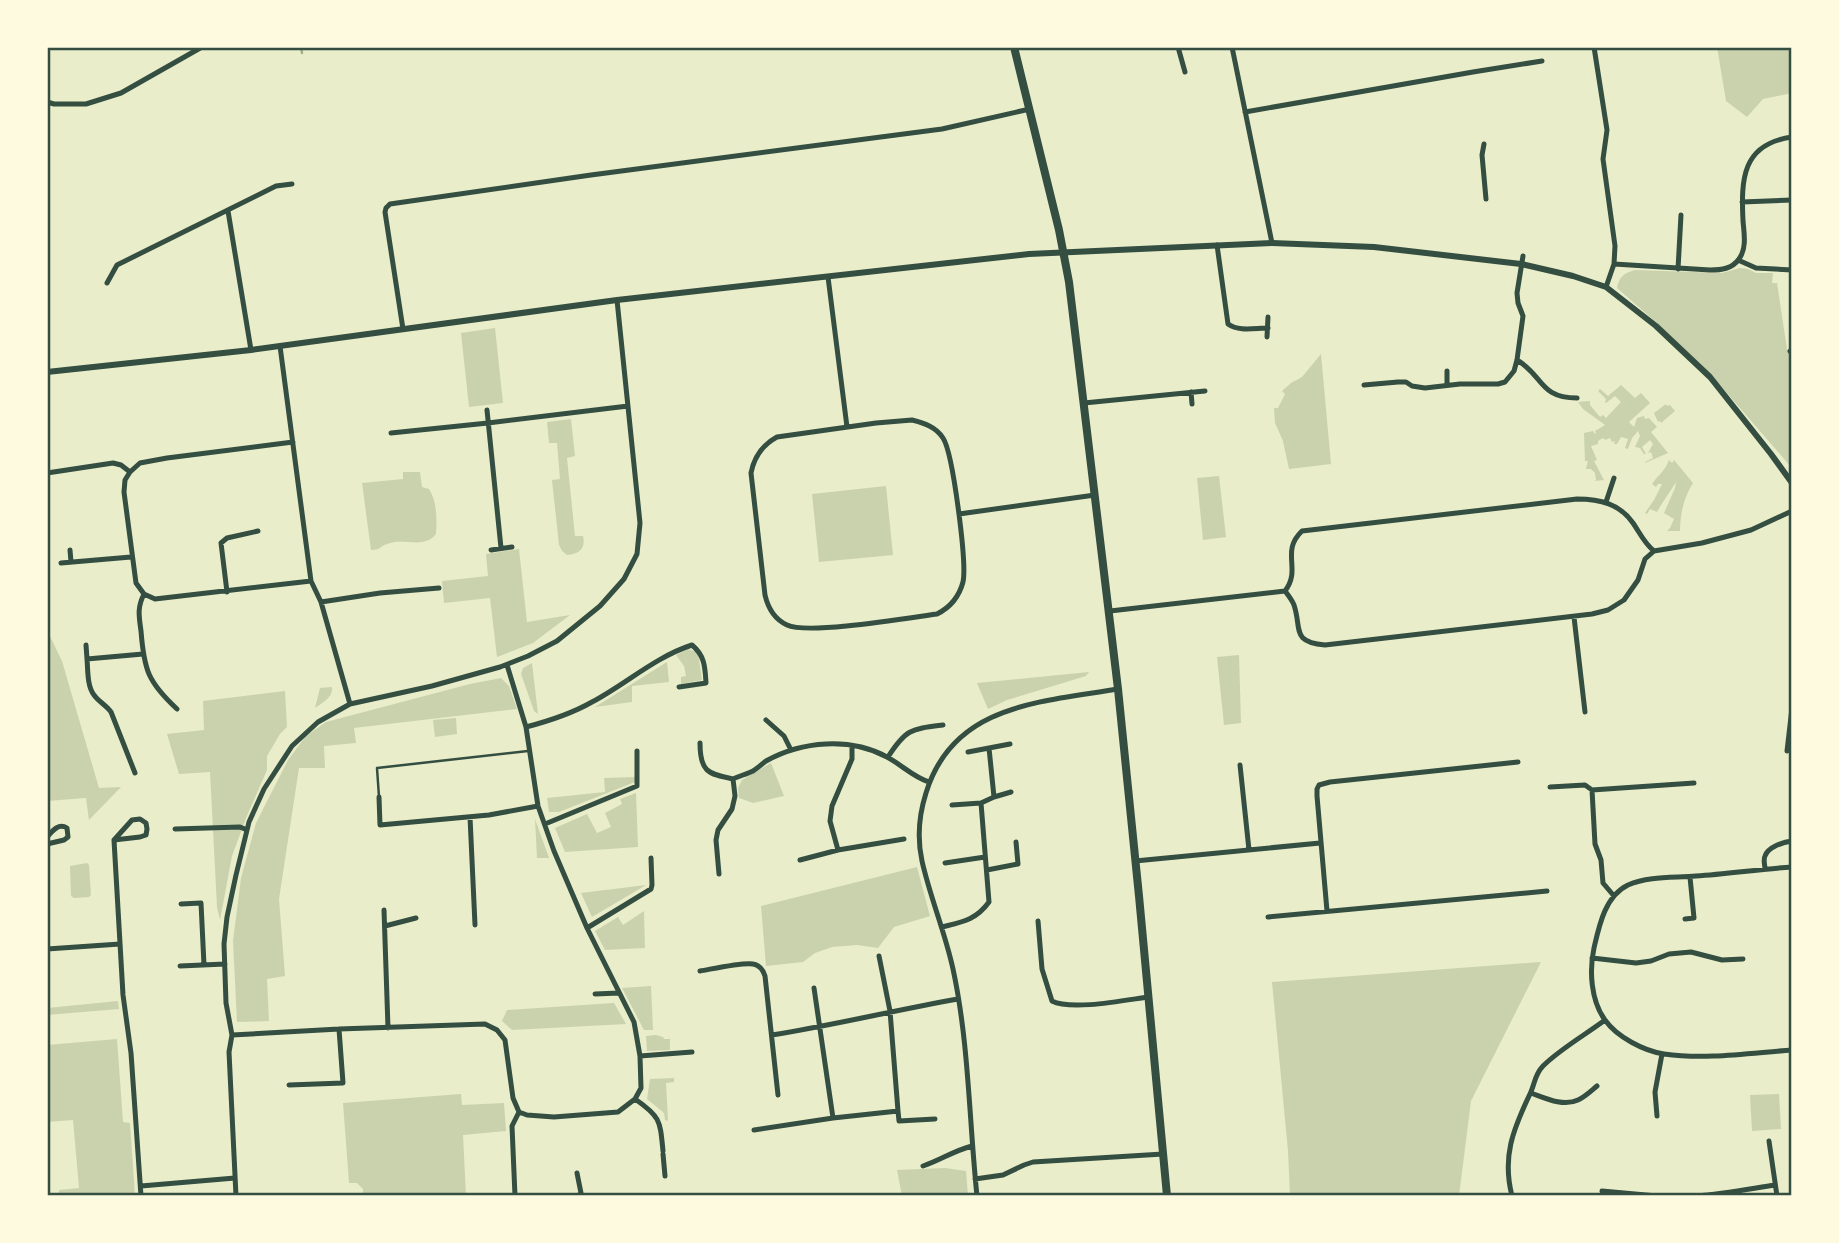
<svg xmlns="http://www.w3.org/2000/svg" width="1839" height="1243" font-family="Jost,sans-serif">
  <rect width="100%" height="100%" fill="#e9edc9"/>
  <path fill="#cad2ad" d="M1717 47H1792V93L1763 99 1747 117 1726 101Z
    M1740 268 1748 269 1756 273H1773L1772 283H1777L1787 349 1792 363V468L1713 377 1658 324 1617 288C1619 277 1624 273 1635 270L1722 273Z
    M495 328 503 403 469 407 461 333Z
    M1321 354 1331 464 1289 469 1283 441 1275 423 1274 408H1278L1285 394 1282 391 1291 383 1302 377Z
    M1621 385 1635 398 1641 393 1650 403 1629 422 1634 427 1637 418 1644 416 1645 419 1649 418 1657 427 1651 432 1668 453 1645 463V462L1653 458 1651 452 1648 453 1653 444 1650 440 1642 447 1646 454H1644L1640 448 1635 447 1640 436 1638 431 1632 438 1628 449 1625 448 1628 439 1621 437 1617 444H1614L1615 441 1612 442 1610 438 1605 440 1603 438 1598 441V444L1591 446 1597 460 1594 461 1604 480 1594 481 1596 480 1595 473 1591 469H1586L1588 461H1585L1584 433 1593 431 1595 434 1596 433 1595 431 1605 425 1583 409 1578 402 1590 401V405L1600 417 1603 415 1606 418 1621 402 1615 396 1606 403 1605 402 1606 399 1598 391 1600 389 1608 396Z
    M1666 404 1667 406 1670 405 1675 411 1661 423 1660 421 1658 422 1654 413Z
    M571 419 575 456 567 458 575 536H583C586 549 579 554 567 555L562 551 559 545 552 480 560 479 557 443H549L547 422Z
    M1669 460 1672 463 1674 460 1693 483C1684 497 1680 514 1680 531H1667L1670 528 1674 519 1664 513 1675 488 1676 482C1670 492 1663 501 1657 512L1650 509 1647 514 1645 513 1654 500 1662 484H1658L1656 487 1652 484C1659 474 1665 471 1669 460Z
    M403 472H420L422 487 429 489C437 501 437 519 436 534 424 550 403 537 387 544 379 547 380 550 371 550L362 483 403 479Z
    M1219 476 1226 537 1203 540 1197 478Z
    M886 486 893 555 819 562 812 494Z
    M519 549 527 622 570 615 533 643 497 657 490 598 444 603 442 581 488 576 486 554Z
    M47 630 62 661 99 788 121 787 89 820 86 798 47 801Z
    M688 649 696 652 699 659 702 680 681 684V677L686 676 684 666 676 655Z
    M1239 655 1241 723 1224 725 1217 657Z
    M667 662 669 682 632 686V702L595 707Z
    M532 663 538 714 534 711 521 674 523 668Z
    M1089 672 1086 676 1007 700 988 709 977 683Z
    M501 678 509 686 517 709 354 728 356 743 324 746 325 768H299L279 899 285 976 267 979 269 1021 237 1022 233 941 241 878 256 823 288 760 306 736 326 722 470 684Z
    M332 687C333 698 323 702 315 708L320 688Z
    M285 691 287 727 280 734 267 756V770L246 818 232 856 220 920 217 907 210 772 179 774 167 734 204 730 203 701Z
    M456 718 457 734 435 737 433 720Z
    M771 763 784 796 753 803 739 798 738 788 742 780Z
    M635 777V782L559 812H549L547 798 605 792 604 778Z
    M636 793 638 847 565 852 555 828 587 814 597 833 611 827 605 813 622 804 620 799Z
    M535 819 549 858H537Z
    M87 863 89 865 91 895 89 897 74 898 71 896 70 866Z
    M917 867 930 916 894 927 878 948 857 945 832 947 815 953 803 962 766 966 761 906Z
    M646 885 592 917 581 893Z
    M644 911 645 948 605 950 595 931 618 917 623 925Z
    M1541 962 1471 1101 1459 1196H1290L1288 1151 1272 982Z
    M651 986 653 1030H644L622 988Z
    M118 1001 119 1009 47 1015V1008Z
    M614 1003 626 1024 512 1030 502 1021 507 1010Z
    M656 1035 663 1037 664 1039H670V1050L647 1051 646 1036Z
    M117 1039 123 1122 130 1123 135 1196H59V1190L79 1188 73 1120 47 1122V1045Z
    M674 1078V1082L666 1083 668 1121 665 1120 664 1113 647 1099 650 1079Z
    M461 1094 462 1105 504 1103 506 1131 463 1135 466 1196H363V1189L357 1183H349L343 1103Z
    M1779 1094 1781 1129 1752 1131 1750 1095Z
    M945 1168 966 1171 968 1196H902L897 1170Z"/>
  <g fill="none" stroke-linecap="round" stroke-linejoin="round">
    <path stroke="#a3b18a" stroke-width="2.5" d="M301 47 302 53"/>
    <path stroke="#344e41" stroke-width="2.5" d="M379 797 377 768 528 751"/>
    <path stroke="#344e41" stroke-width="5" d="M1178 47 1185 72
      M1232 47 1272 243
      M1594 47 1607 130 1603 159 1615 246 1614 264 1606 287
      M47 102 54 104H86L121 93 202 47
      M1245 112 1473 72 1542 61
      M1484 144 1482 155 1486 199
      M1742 202 1792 200
      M228 211 251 350
      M1217 245 1228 324C1239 332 1255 328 1268 328
      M1738 260 1756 268 1792 270
      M1614 264 1710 270C1721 270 1732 269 1739 259 1747 248 1744 233 1743 221 1741 179 1742 144 1792 137
      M1678 269 1681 215
      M828 277 847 427
      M107 283 117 265 276 186 292 184
      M403 329 385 212 386 208 390 204 591 175 942 129 1030 109
      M1267 337 1268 317
      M280 346 311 581 321 602 350 704
      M1790 351 1792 354
      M1517 360C1544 376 1539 398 1577 398
      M1447 371V385
      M1364 385 1398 382H1406L1412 386 1425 388 1460 384H1498L1505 382 1514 371 1517 360 1523 316 1518 303 1517 293 1523 256
      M1191 392 1192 404
      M1084 403 1205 391
      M487 410 501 548
      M912 420C924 423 936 427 943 438 953 453 967 563 963 582 959 597 951 607 937 614 908 618 808 635 787 625 774 619 768 608 765 595L751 473C754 457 762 445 777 437L876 423Z
      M391 433 488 423 628 406
      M293 442 167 458 140 463 130 472 125 480 124 492 136 583 144 594 155 599 311 581
      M47 473 113 463 121 465 130 472
      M1606 502 1614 478
      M959 514 1095 495
      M70 550 71 562
      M491 550 512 547
      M61 563 131 557
      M1285 591C1288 595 1292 600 1294 605 1302 629 1291 642 1325 645L1592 614 1608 610 1624 600 1638 580 1645 559 1654 551 1702 543 1751 530 1792 511
      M227 592 221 543 227 538 258 531
      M144 594C137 608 139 616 141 631 144 670 148 682 177 709
      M321 602 380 593 439 588
      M1110 611 1285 591C1302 569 1280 552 1302 531L1577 499C1600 499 1620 504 1633 523 1640 533 1644 543 1654 551
      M1574 617 1585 712
      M86 645 87 659
      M766 720 784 736 791 750
      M526 727C549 721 571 714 592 702 626 684 655 657 692 645 705 656 705 667 706 683L679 687
      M700 743C700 771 707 774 733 779
      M989 748 1010 744
      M1787 751 1792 708
      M888 757C906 729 911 729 943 725
      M1240 765 1249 850
      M135 773 111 712C106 705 99 702 94 695 87 686 88 670 87 659L143 654
      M1550 787 1585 785 1592 790 1694 783
      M1592 790 1595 844 1601 860 1603 883 1614 896
      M379 797 380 825 489 815 538 806
      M994 797 1011 792
      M952 805 981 803
      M470 817 475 925
      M545 824 637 786V751
      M175 829 240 827 247 830
      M47 837C53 830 59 823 67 828L68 837 64 840 47 844
      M114 840 140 837 146 835 147 829 146 823 140 819 132 820 114 840 123 995 131 1053 141 1196
      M838 850 830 821 832 806 852 759V746
      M800 860 838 850 904 839
      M1135 861 1320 843
      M945 863 985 857
      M1792 867C1760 869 1728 874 1696 876 1674 878 1649 876 1628 885 1605 896 1599 926 1594 948 1589 971 1591 1001 1605 1020 1617 1037 1644 1051 1664 1054 1706 1060 1750 1053 1792 1050
      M1765 869C1765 865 1763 860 1765 856 1768 847 1783 842 1792 841
      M987 870 1018 864 1016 842
      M719 874 716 840 718 830 732 809 735 796 733 779C739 776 747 774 753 771 758 768 762 764 766 761 802 741 850 737 887 757 902 765 913 777 929 782
      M181 904 201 903 204 965
      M384 910 388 1028
      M1327 911 1317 796V789L1319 785 1330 782 1518 762
      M1268 917 1547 891
      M1685 919 1694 918 1690 877
      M1038 921 1042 969 1052 1001C1071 1011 1126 1000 1148 997
      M385 926 416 918
      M942 927C962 922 976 920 989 902L981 803 994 797 989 748 968 752
      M587 928 651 889 652 885 651 858
      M47 949 120 944
      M1592 958 1636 963 1651 961 1669 954 1691 952 1722 960 1743 959
      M180 966 225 964
      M700 971C712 969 743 962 753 964 760 965 763 970 765 976L778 1095
      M814 988 833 1118
      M595 994 619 993
      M232 1035 339 1029 485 1024 497 1030 505 1040 513 1098 519 1112 527 1115 554 1117 618 1112 635 1099 641 1088 640 1056 634 1022 587 928 554 851 538 806 526 727 507 665
      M772 1035C834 1025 896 1010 958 999
      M640 1056 692 1052
      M289 1085 343 1083 339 1029
      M1531 1093C1545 1098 1563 1107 1578 1100 1585 1097 1591 1091 1597 1086
      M635 1099C661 1117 660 1121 663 1151
      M898 1111 899 1121 935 1119
      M1657 1116 1655 1092 1662 1054
      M754 1130 833 1118 898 1111 890 1011 879 956
      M1769 1141 1777 1196
      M663 1154 665 1176
      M923 1166C941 1160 953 1151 972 1146
      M577 1173 581 1193 578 1196
      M975 1179 1003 1175 1024 1165 1033 1162 1163 1154
      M141 1186 235 1178
      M1602 1191 1657 1196
      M236 1196 229 1052 232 1035 226 1003 224 944 227 917 236 875 249 822 264 789 292 746 318 722 350 704 432 686 500 667 528 656 557 641 600 606 624 579 637 554 640 523 617 300
      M515 1196 512 1126 519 1112
      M977 1196C969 1120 969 1043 953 969 945 932 930 897 922 861 917 838 919 815 926 793 953 704 1041 702 1118 689
      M1512 1196C1502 1157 1513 1130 1529 1096 1535 1085 1534 1075 1543 1066 1560 1049 1585 1035 1605 1020
      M1696 1196C1723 1194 1749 1189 1775 1185"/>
    <path stroke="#344e41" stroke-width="6" d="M47 372 251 350 617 300 1029 254 1272 243 1374 247 1521 264 1573 276 1606 287 1656 326 1710 377 1771 454 1792 483"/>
    <path stroke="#344e41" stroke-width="8" d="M1014 47 1059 230 1069 282 1118 689 1139 896 1167 1196"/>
  </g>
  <rect width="1839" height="1243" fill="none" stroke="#fefae0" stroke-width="98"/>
  <rect x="49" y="49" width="1741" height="1145" fill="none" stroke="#344e41" stroke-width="2.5"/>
</svg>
